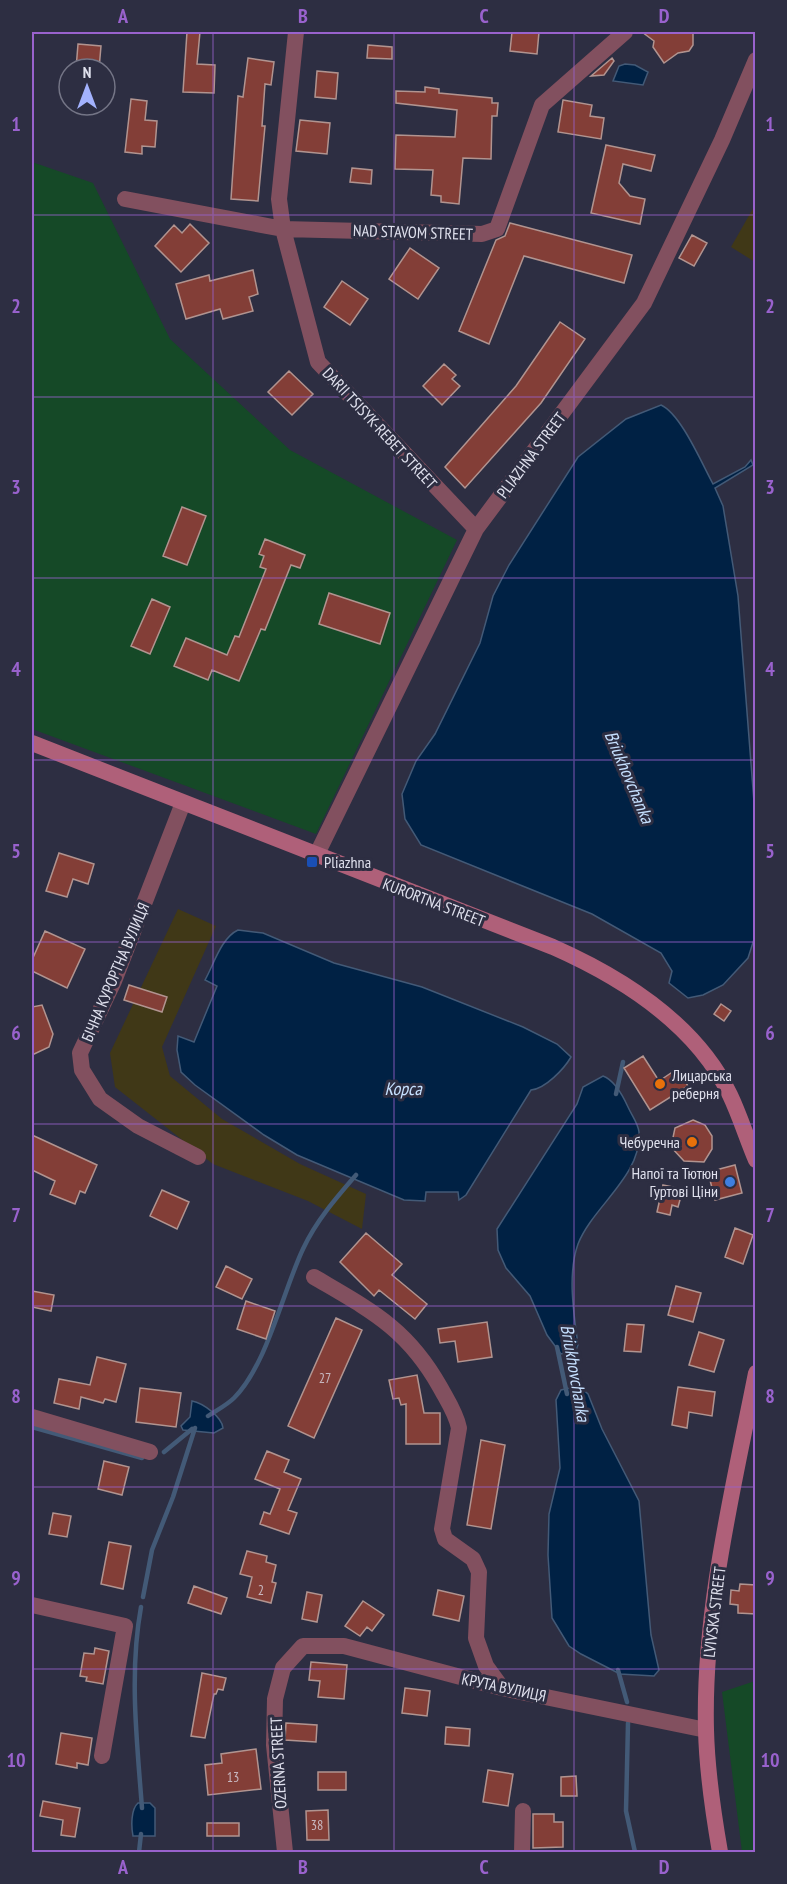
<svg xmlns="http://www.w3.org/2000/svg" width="787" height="1884" font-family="'PT Sans Narrow',sans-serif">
  <rect width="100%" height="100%" fill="#2d2e42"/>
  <path fill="#154927" d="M32 162 93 183 170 339 290 450 457 540 316 834 32 729Z
    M755 1681V1852H742L722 1692Z"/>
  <path fill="#403817" d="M755 205V262L731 247Z
    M178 909 216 926 162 1047 170 1076 222 1119 300 1164 366 1194 362 1229 308 1201 213 1164 115 1087 110 1053Z"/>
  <path fill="#002144" stroke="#435a77" stroke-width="1.5" d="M625 64 635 65 648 72 643 85 613 81 619 66Z
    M661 405C681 414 702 464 713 484L745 467 751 460 753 465 715 488 723 506 738 596 755 815V936L748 958 723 985 703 995 688 998 669 983 672 971 661 953 592 914 421 845 405 819 402 794 416 761 435 734 480 643 493 596 509 565 578 457 626 419Z
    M238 930 263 933 334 963 422 987 523 1027 557 1044 571 1057C564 1069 545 1089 531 1090L466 1195 459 1200 458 1192H426L425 1201 404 1200 297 1155 264 1135 195 1085 181 1072 177 1050 178 1036 194 1042 217 986 205 980C214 964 221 938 238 930Z
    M603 1076C614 1080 623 1096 628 1107 632 1116 638 1123 639 1132 642 1176 593 1206 578 1244 567 1275 574 1314 578 1345L576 1350 561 1354 547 1335 530 1296 506 1268 498 1250 497 1229 577 1104 583 1087Z
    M579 1386 588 1394 602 1429 639 1501 651 1635 659 1670 654 1676 620 1674 581 1654 569 1646 552 1618 548 1555 549 1514 560 1468 556 1400 561 1390Z
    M192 1401C203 1403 222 1417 223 1428L214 1433 183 1430 181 1426 190 1417Z
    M138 1803H150L155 1808V1836H133C131 1826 131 1809 138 1803Z"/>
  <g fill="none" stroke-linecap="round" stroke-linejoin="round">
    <path stroke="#435a77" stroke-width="4.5" d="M616 1094 623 1062
      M557 1347 567 1394
      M208 1416C217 1410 227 1405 234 1398 267 1365 283 1291 303 1249 316 1221 336 1198 356 1175
      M32 1427 142 1458
      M164 1452 192 1429
      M143 1597 152 1550 173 1497 195 1428
      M141 1607C129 1673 137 1742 142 1808
      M618 1670 627 1702
      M628 1723 626 1811 635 1852
      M139 1852 141 1834"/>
  </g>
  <path fill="#833e37" stroke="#b19490" stroke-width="1.5" d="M187 32H200L197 64 215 65 214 93 183 92Z
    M512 32H539L537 54 510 51Z
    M642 32H693V45L689 51 678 53 664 63 653 47 654 41Z
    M78 44 101 46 99 69H76Z
    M368 45 392 47V59L367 58Z
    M248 58 274 62 271 85 265 84 262 126H265L258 201 231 199 238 96 243 97Z
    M612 58 614 61 604 75 591 76Z
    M317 71 338 73 336 99 315 97Z
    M425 87 439 89V93L492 98V103H498L497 116H492L491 159 463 158 459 204 441 202V196L431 195 433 170 395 169 396 135 455 137 457 110 396 103V91L425 92Z
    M131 99 147 101 145 120 157 121 155 147 142 146V154L125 152Z
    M563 100 592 105 590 116 604 118 601 139 558 132Z
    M300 120 330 123 327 154 296 151Z
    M606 145 655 155 651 171 623 164 619 183 630 196 645 199 640 224 591 213Z
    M352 168 372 170 371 184 350 182Z
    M510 223 632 255 624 283 524 256 489 344 459 331 496 240 505 236Z
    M190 224 209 243 181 272 155 246 174 225 182 233Z
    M692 235 707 243 694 266 679 258Z
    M410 248 439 268 418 299 389 279Z
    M253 270 258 294 249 297 253 311 223 319 220 309 186 319 176 284 209 275 210 281Z
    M342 281 368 299 350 325 324 307Z
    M560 322 585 339 541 403 465 488 445 467 516 386Z
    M444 364 456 375 452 379 460 386 442 405 423 386Z
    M289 371 313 394 292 415 268 392Z
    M182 507 206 516 187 565 163 556Z
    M265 539 305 555 300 568 291 565 265 630 261 629 239 681 212 670 208 680 174 666 186 638 227 655 235 636 239 637 266 569 260 567 264 556 259 554Z
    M329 593 390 613 380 644 319 624Z
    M152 599 170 607 150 654 131 646Z
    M59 853 94 864 88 884 73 879 67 897 46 891Z
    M45 931 85 949 67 988 32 971V960Z
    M129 985 167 997 162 1012 124 1000Z
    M721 1004 731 1011 724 1021 714 1014Z
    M42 1005 53 1034 49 1047 32 1055V1007Z
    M643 1056 659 1081 677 1069 688 1086 650 1110 624 1068Z
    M693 1120 705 1125 712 1136V1149L704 1162 684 1161 671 1147 675 1128Z
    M32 1135 97 1165 85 1193 80 1191 75 1204 50 1194 55 1181 32 1170Z
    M735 1165 742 1193 715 1200 708 1172Z
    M663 1185 683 1189 678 1207 672 1205 670 1215 657 1212Z
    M162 1190 189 1202 177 1229 150 1216Z
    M735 1228 753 1235 743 1264 725 1257Z
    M366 1233 402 1264 392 1275 427 1304 415 1319 379 1290 374 1296 340 1262Z
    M226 1266 252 1279 242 1299 216 1287Z
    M676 1286 701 1293 693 1322 668 1315Z
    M32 1291 54 1295 51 1311 32 1307Z
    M246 1301 275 1311 266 1339 237 1329Z
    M336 1318 362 1330 314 1438 288 1426Z
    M487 1322 492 1357 458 1362 455 1341 440 1343 438 1329Z
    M627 1324 644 1325 641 1352 624 1351Z
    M699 1332 724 1340 714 1372 689 1365Z
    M97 1357 126 1364 116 1402 105 1399 103 1403 81 1397 79 1409 54 1403 59 1379 90 1385Z
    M417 1375 424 1413H440V1444H406V1404L401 1405 399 1398 393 1399 389 1380Z
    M678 1387 715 1392 712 1416 689 1412 687 1428 672 1425Z
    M140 1388 181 1393 176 1427 136 1422Z
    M481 1440 505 1445 491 1529 467 1525Z
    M267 1451 289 1460 284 1472 301 1479 288 1510 297 1513 289 1534 260 1524 264 1512 270 1514 280 1489 255 1479Z
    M104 1461 129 1467 122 1495 98 1489Z
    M53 1513 71 1516 67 1537 49 1534Z
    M109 1542 131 1546 123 1589 101 1584Z
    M247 1551 267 1556 266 1562 276 1565 272 1582 276 1583 271 1603 247 1597 252 1577 240 1574Z
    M740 1584 756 1585V1614L738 1613V1605L730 1604 731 1590 739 1591Z
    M194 1586 227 1598 221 1614 188 1603Z
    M438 1590 464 1596 459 1621 433 1615Z
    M307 1592 322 1595 317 1622 302 1619Z
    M363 1601 384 1615 372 1631 367 1627 360 1636 345 1626Z
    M95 1648 109 1651 103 1684 86 1681 87 1677 80 1676 84 1653 94 1654Z
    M311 1662 347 1665 344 1699 318 1697 320 1681 309 1680Z
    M202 1673 226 1678 223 1690 218 1689 216 1694H214L205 1738 191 1736Z
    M405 1688 430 1691 427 1716 402 1713Z
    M286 1723 317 1725 316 1742 285 1740Z
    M446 1727 470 1729 469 1746 445 1744Z
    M61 1733 92 1738 88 1765 77 1763V1768L56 1764Z
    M256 1749 261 1789 208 1795 205 1765 222 1763 221 1754Z
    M488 1770 513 1774 508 1806 483 1802Z
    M318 1772H346V1790H318Z
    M576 1776 577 1796H561V1777Z
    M43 1801 80 1808 75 1837 61 1835 63 1820 40 1816Z
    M328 1810 329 1840H307L306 1811Z
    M533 1814H554V1822H563V1847L533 1848Z
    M207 1823H239V1836H207Z"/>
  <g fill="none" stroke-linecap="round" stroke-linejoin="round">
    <path stroke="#82505f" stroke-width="16" d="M296 32 279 199 283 229 318 362 476 529
      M125 199 283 229 482 234 497 229 542 105 625 32
      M183 803 114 981 80 1053 82 1070 100 1099 138 1126 198 1157
      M316 856 476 529 644 303 722 140 756 60
      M314 1277C370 1310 407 1328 440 1387 447 1400 456 1413 459 1428L442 1529 445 1539 473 1559 479 1572 476 1638 486 1666 502 1688
      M32 1417 150 1452
      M32 1605 125 1626 102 1756
      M285 1852 274 1745 275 1699 283 1668 303 1646H344L502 1688 706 1730
      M522 1852 523 1811"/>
    <path stroke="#af6079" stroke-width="16" d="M32 743 553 947C623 978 696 1024 730 1095 740 1116 747 1139 756 1160
      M720 1852C713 1812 707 1771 706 1730 703 1610 733 1490 756 1373"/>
  </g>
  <path fill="none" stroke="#9962cd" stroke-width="1.5" stroke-opacity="0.55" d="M213 32V1852M394 32V1852M574 32V1852M32 215H756M32 397H756M32 578H756M32 760H756M32 942H756M32 1124H756M32 1306H756M32 1487H756M32 1669H756"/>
  <rect fill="#1a4fb4" stroke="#2d2e42" stroke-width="2" x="306" y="856" width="12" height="12" rx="3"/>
  <g fill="#e8710a" stroke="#2d2e42" stroke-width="2">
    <circle cx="660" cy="1084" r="6"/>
    <circle cx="692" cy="1142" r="6"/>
  </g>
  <circle fill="#3f7fe0" stroke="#2d2e42" stroke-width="2" cx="730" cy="1182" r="6"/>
  <g text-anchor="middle" stroke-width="6" stroke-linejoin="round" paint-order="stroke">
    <g font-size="14" fill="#c8b8c0">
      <text x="325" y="1383">27</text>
      <text x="261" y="1595">2</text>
      <text x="233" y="1782">13</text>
      <text x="317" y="1830">38</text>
    </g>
    <g font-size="16" fill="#dfe0ed" stroke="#2d2e42">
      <text transform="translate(413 232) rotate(2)" y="6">NAD STAVOM STREET</text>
      <text transform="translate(380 428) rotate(47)" y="6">DARII TSISYK-REBET STREET</text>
      <text transform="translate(531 455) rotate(-53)" y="6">PLIAZHNA STREET</text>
      <text transform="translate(434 902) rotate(21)" y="6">KURORTNA STREET</text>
      <text transform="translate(115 972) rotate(-67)" y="6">БІЧНА КУРОРТНА ВУЛИЦЯ</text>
      <text transform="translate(714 1612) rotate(-83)" y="6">LVIVSKA STREET</text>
      <text transform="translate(504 1687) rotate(12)" y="6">КРУТА ВУЛИЦЯ</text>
      <text transform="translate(278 1763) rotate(-93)" y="6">OZERNA STREET</text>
    </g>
    <g font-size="16" fill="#dfe0ed" stroke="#2d2e42" text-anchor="start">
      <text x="324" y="868">Pliazhna</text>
      <text x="672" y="1081">Лицарська<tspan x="672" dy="18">реберня</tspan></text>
      <text x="680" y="1148" text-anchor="end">Чебуречна</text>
      <text x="718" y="1179" text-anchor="end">Напої та Тютюн<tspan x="718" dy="18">Гуртові Ціни</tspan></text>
    </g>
    <g font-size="18" font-style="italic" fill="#c6e0ff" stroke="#2d2e42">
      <text transform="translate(629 777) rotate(67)" y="6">Briukhovchanka</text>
      <text x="403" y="1095">Корса</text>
      <text transform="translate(575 1373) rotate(80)" y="6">Briukhovchanka</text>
    </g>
  </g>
  <rect width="787" height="1884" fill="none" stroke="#2d2e42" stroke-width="66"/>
  <g transform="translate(87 87)"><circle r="28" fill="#2d2e42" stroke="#747586" stroke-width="1.5"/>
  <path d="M0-4.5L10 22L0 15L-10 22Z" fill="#a3b2fd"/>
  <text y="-9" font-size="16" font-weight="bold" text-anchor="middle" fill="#dfe0ed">N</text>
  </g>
  <rect x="33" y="33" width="721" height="1818" fill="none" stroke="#9962cd" stroke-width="2"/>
  <g font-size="20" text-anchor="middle" font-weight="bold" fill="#9962cd">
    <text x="123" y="23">A</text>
    <text x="303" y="23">B</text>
    <text x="484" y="23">C</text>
    <text x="664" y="23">D</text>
    <text x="16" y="131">1</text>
    <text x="770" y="131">1</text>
    <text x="16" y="313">2</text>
    <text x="770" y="313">2</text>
    <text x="16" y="494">3</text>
    <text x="770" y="494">3</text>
    <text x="16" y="676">4</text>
    <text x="770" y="676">4</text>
    <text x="16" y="858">5</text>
    <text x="770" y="858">5</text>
    <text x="16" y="1040">6</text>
    <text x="770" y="1040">6</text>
    <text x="16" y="1222">7</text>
    <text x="770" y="1222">7</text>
    <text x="16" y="1403">8</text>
    <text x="770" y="1403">8</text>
    <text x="16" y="1585">9</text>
    <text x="770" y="1585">9</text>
    <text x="16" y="1767">10</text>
    <text x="770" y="1767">10</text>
    <text x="123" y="1874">A</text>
    <text x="303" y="1874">B</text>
    <text x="484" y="1874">C</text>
    <text x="664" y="1874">D</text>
  </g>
</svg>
